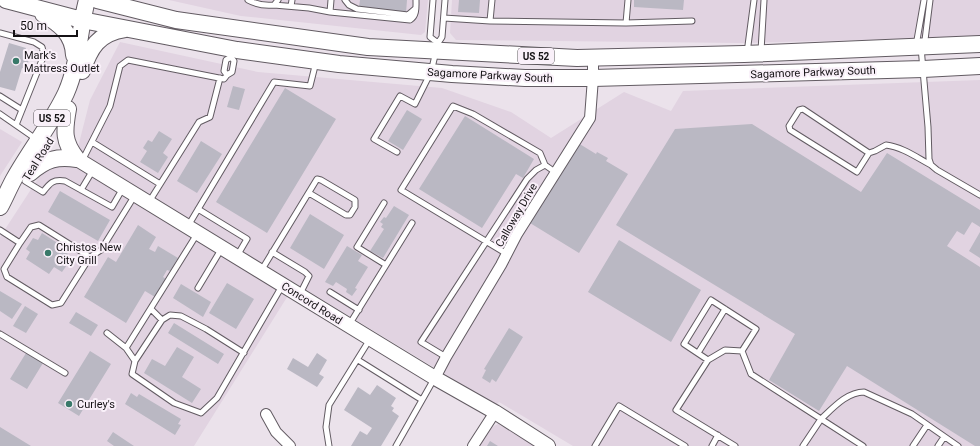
<svg xmlns="http://www.w3.org/2000/svg" width="980" height="446" font-family="Roboto,sans-serif">
  <rect width="100%" height="100%" fill="#ebe2eb"/>
  <path fill="#e1d3e1" d="M169 0H428L425 32 421 35 241 16Z
    M452 0H980V37L741 43 456 40 450 33Z
    M120 42 258 72 442 88 511 112 551 138 624 92 671 111 683 91 980 80V446H573L499 402 496 405 77 151 90 100Z
    M0 129 22 142 0 176Z
    M71 164 289 294 194 446H0V237L41 174 46 168Z
    M498 424 537 446H477L490 428Z"/>
  <path fill="#bab8c3" d="M360 0H407L406 13 359 7Z
    M459 0H480L479 13 458 12Z
    M634 0H684L683 10 634 7Z
    M9 43 26 48 25 51 31 53 26 69 22 68 15 91 0 87V72Z
    M233 86 245 89 239 110 227 107Z
    M285 88 336 119 267 233 216 202Z
    M407 110 422 119 403 150 388 141Z
    M465 116 534 159 523 178 516 174 482 228 419 189Z
    M752 124 861 192 887 153 980 210V227L972 222 964 235 957 231 947 246 980 267V446H975L847 366 819 411 769 380 795 334 616 225 675 129Z
    M159 131 172 139 163 153 168 157 158 173 140 162 147 151 143 148 148 140 152 142Z
    M201 141 222 154 197 193 177 181Z
    M578 143 596 154 597 152 608 158 606 161 628 174 579 253 530 223Z
    M60 191 110 220 98 241 48 212Z
    M394 206 409 215 383 258 370 251 384 229 381 227 383 224 380 222 384 217 386 218Z
    M310 214 344 235 324 269 290 248Z
    M138 225 156 237 149 249 155 252 158 246 178 258 170 271 167 270 163 277 166 279 155 297 145 291 126 323 84 297 108 257 116 262Z
    M980 232V258L969 251Z
    M42 233 59 244 57 248 68 254 63 263 67 265 62 272 54 267 49 274 26 259 30 252 26 249 33 238 38 240Z
    M619 240 701 290 671 342 588 292Z
    M347 246 362 255 358 261 368 267 355 288 357 289 352 296 346 292 347 289 336 282 333 286 325 282Z
    M227 283 254 299 236 329 209 313Z
    M181 284 211 302 203 317 173 298Z
    M0 291 22 304 12 319 0 311Z
    M25 306 38 314 26 333 13 326Z
    M76 312 98 325 91 336 69 323Z
    M174 323 224 354 218 364 168 333Z
    M509 328 523 337 496 382 492 379 490 383 482 378 486 370 484 369Z
    M177 347 194 357 182 377 201 389 192 403 144 373 152 359 165 366Z
    M90 351 111 364 79 416 58 403Z
    M26 353 43 363 27 389 10 379Z
    M317 353 327 360 319 374 324 377 317 387 287 369 293 358 308 367Z
    M377 385 396 398 391 406 394 408 392 411 399 416 381 446H351L360 431 367 435 372 428 344 410 358 387 370 395Z
    M131 393 137 397 139 394 181 419 178 424 181 425 175 435 125 404Z
    M0 427 31 446H0Z
    M113 432 134 446H114L107 441Z
    M490 441 498 446H487Z"/>
  <g fill="none" stroke-linecap="round" stroke-linejoin="round">
    <defs>
      <path id="lane" d="M248 0C257 5 264 6 274 5L278 0
        M345 0 349 5 357 9 408 15 415 9
        M433 0 430 37 438 43
        M924 0 917 40 921 47 928 127 929 159 931 165 937 170 980 195
        M274 5 309 8 330 12 410 20C417 16 416 7 416 0
        M291 6 292 0
        M330 12 331 0
        M444 18 490 21 626 23 628 0
        M490 21 492 0
        M626 23 692 21
        M0 33 34 42 42 47 44 55 16 125
        M923 44 925 40 930 0
        M761 51 764 0
        M747 53 754 0
        M0 96 22 110
        M0 114 36 139
        M92 142 160 184
        M397 152 374 139 400 96 415 104 431 72 438 43 442 37 445 0
        M869 153 857 172 790 130 789 126 799 110 803 109 869 153 875 151 886 145C902 147 916 157 931 165
        M82 161 110 106 120 66 128 60 224 79 227 75 232 72 234 61 231 57 226 60 224 71 227 75
        M25 181 43 192C50 183 53 179 65 181L112 207 123 188
        M81 190 93 170
        M149 202 199 122 210 117 220 78
        M384 203 357 247 386 265
        M198 209 247 239 237 256
        M188 226 274 82 310 86 316 62
        M0 230 20 243 4 269 7 277 52 305 61 303 90 257 101 250 135 195
        M20 243 31 227 39 225 90 257
        M272 252 305 272 309 276 300 294
        M507 254 401 190 453 106 473 114 540 153 545 165 555 172
        M261 271 317 179 321 180 355 200V207L350 215H346L309 193
        M198 288 222 248
        M330 292 359 310
        M151 309 162 320
        M349 325 412 223
        M107 333 126 348 135 361 132 374 174 403 201 413 217 398 282 286
        M0 334 65 373
        M126 348 197 234
        M742 351 725 350 708 360 684 344 711 300 756 329 742 351 751 374 821 419 803 446
        M698 353 725 309
        M446 357 421 342 527 179 536 170 545 165
        M358 360 422 400
        M708 360 676 410 735 446
        M135 361 162 320 170 315 181 316 206 329 244 353
        M329 446 326 427 329 405 370 339
        M396 446 434 379
        M595 446 619 406 685 446
        M712 446 718 435
        M863 446 821 419C833 408 847 392 864 392L912 414 958 446
        M913 446 927 425
        M938 446 944 437"/>
      <path id="street" d="M435 378 446 357 501 265 517 234 590 118 593 78V58
        M266 414 276 432 290 446
        M473 446 495 412"/>
      <path id="secondary" d="M77 159 371 339 435 378 495 412 548 446"/>
      <path id="primary" d="M6 0 82 20 237 50 339 64 452 74 525 78H593L923 69 980 66
        M97 0 176 20 368 47 577 58 744 54 980 44
        M43 14C60 24 73 34 74 55
        M82 71C90 48 98 33 125 29
        M68 109C64 131 63 142 77 159
        M30 173C46 159 57 156 77 159
        M0 207C5 198 9 188 14 179 30 150 52 123 66 93 79 64 79 30 87 0"/>
    </defs>
    <use href="#lane" stroke="#625b62" stroke-width="7"/>
    <use href="#street" stroke="#625b62" stroke-width="12"/>
    <use href="#secondary" stroke="#625b62" stroke-width="16"/>
    <use href="#primary" stroke="#625b62" stroke-width="18"/>
    <use href="#lane" stroke="#fff" stroke-width="5"/>
    <use href="#street" stroke="#fff" stroke-width="10"/>
    <use href="#secondary" stroke="#fff" stroke-width="14"/>
    <use href="#primary" stroke="#fff" stroke-width="16"/>
  </g>
  <g fill="#387969" stroke="#f9f0f9" stroke-width="1.5">
    <circle cx="16" cy="61" r="4"/>
    <circle cx="48" cy="253" r="4"/>
    <circle cx="69" cy="404" r="4"/>
  </g>
  <g text-anchor="middle" stroke-width="4" stroke-linejoin="round" paint-order="stroke">
    <g fill="#f9f0f9" stroke="#595559" stroke-width="1">
      <rect x="518" y="48" width="36" height="16" rx="3"/>
      <rect x="34" y="110" width="36" height="16" rx="3"/>
    </g>
    <g font-size="10" font-weight="bold" fill="#151215">
      <text x="536" y="60">US 52</text>
      <text x="52" y="122">US 52</text>
    </g>
    <g font-size="11" fill="#151215" stroke="#f9f0f9" text-anchor="start">
      <text x="24" y="59">Mark's<tspan x="24" dy="13">Mattress Outlet</tspan></text>
      <text x="56" y="251">Christos New<tspan x="56" dy="13">City Grill</tspan></text>
      <text x="77" y="408">Curley's</text>
    </g>
    <g font-size="11" fill="#151215" stroke="#f9f0f9">
      <text transform="translate(813 72) rotate(-2)" y="4">Sagamore Parkway South</text>
      <text transform="translate(490 75) rotate(3)" y="4">Sagamore Parkway South</text>
      <text transform="translate(38 159) rotate(-58)" y="4">Teal Road</text>
      <text transform="translate(516 215) rotate(-60)" y="4">Calloway Drive</text>
      <text transform="translate(312 303) rotate(32)" y="4">Concord Road</text>
    </g>
  </g>
  <path d="M14 30v6h63v-6" fill="none" stroke="#151215" stroke-width="2"/>
  <text x="20" y="30" font-size="12" fill="#151215" stroke="#f9f0f9" stroke-width="3" paint-order="stroke">50 m</text>
</svg>
